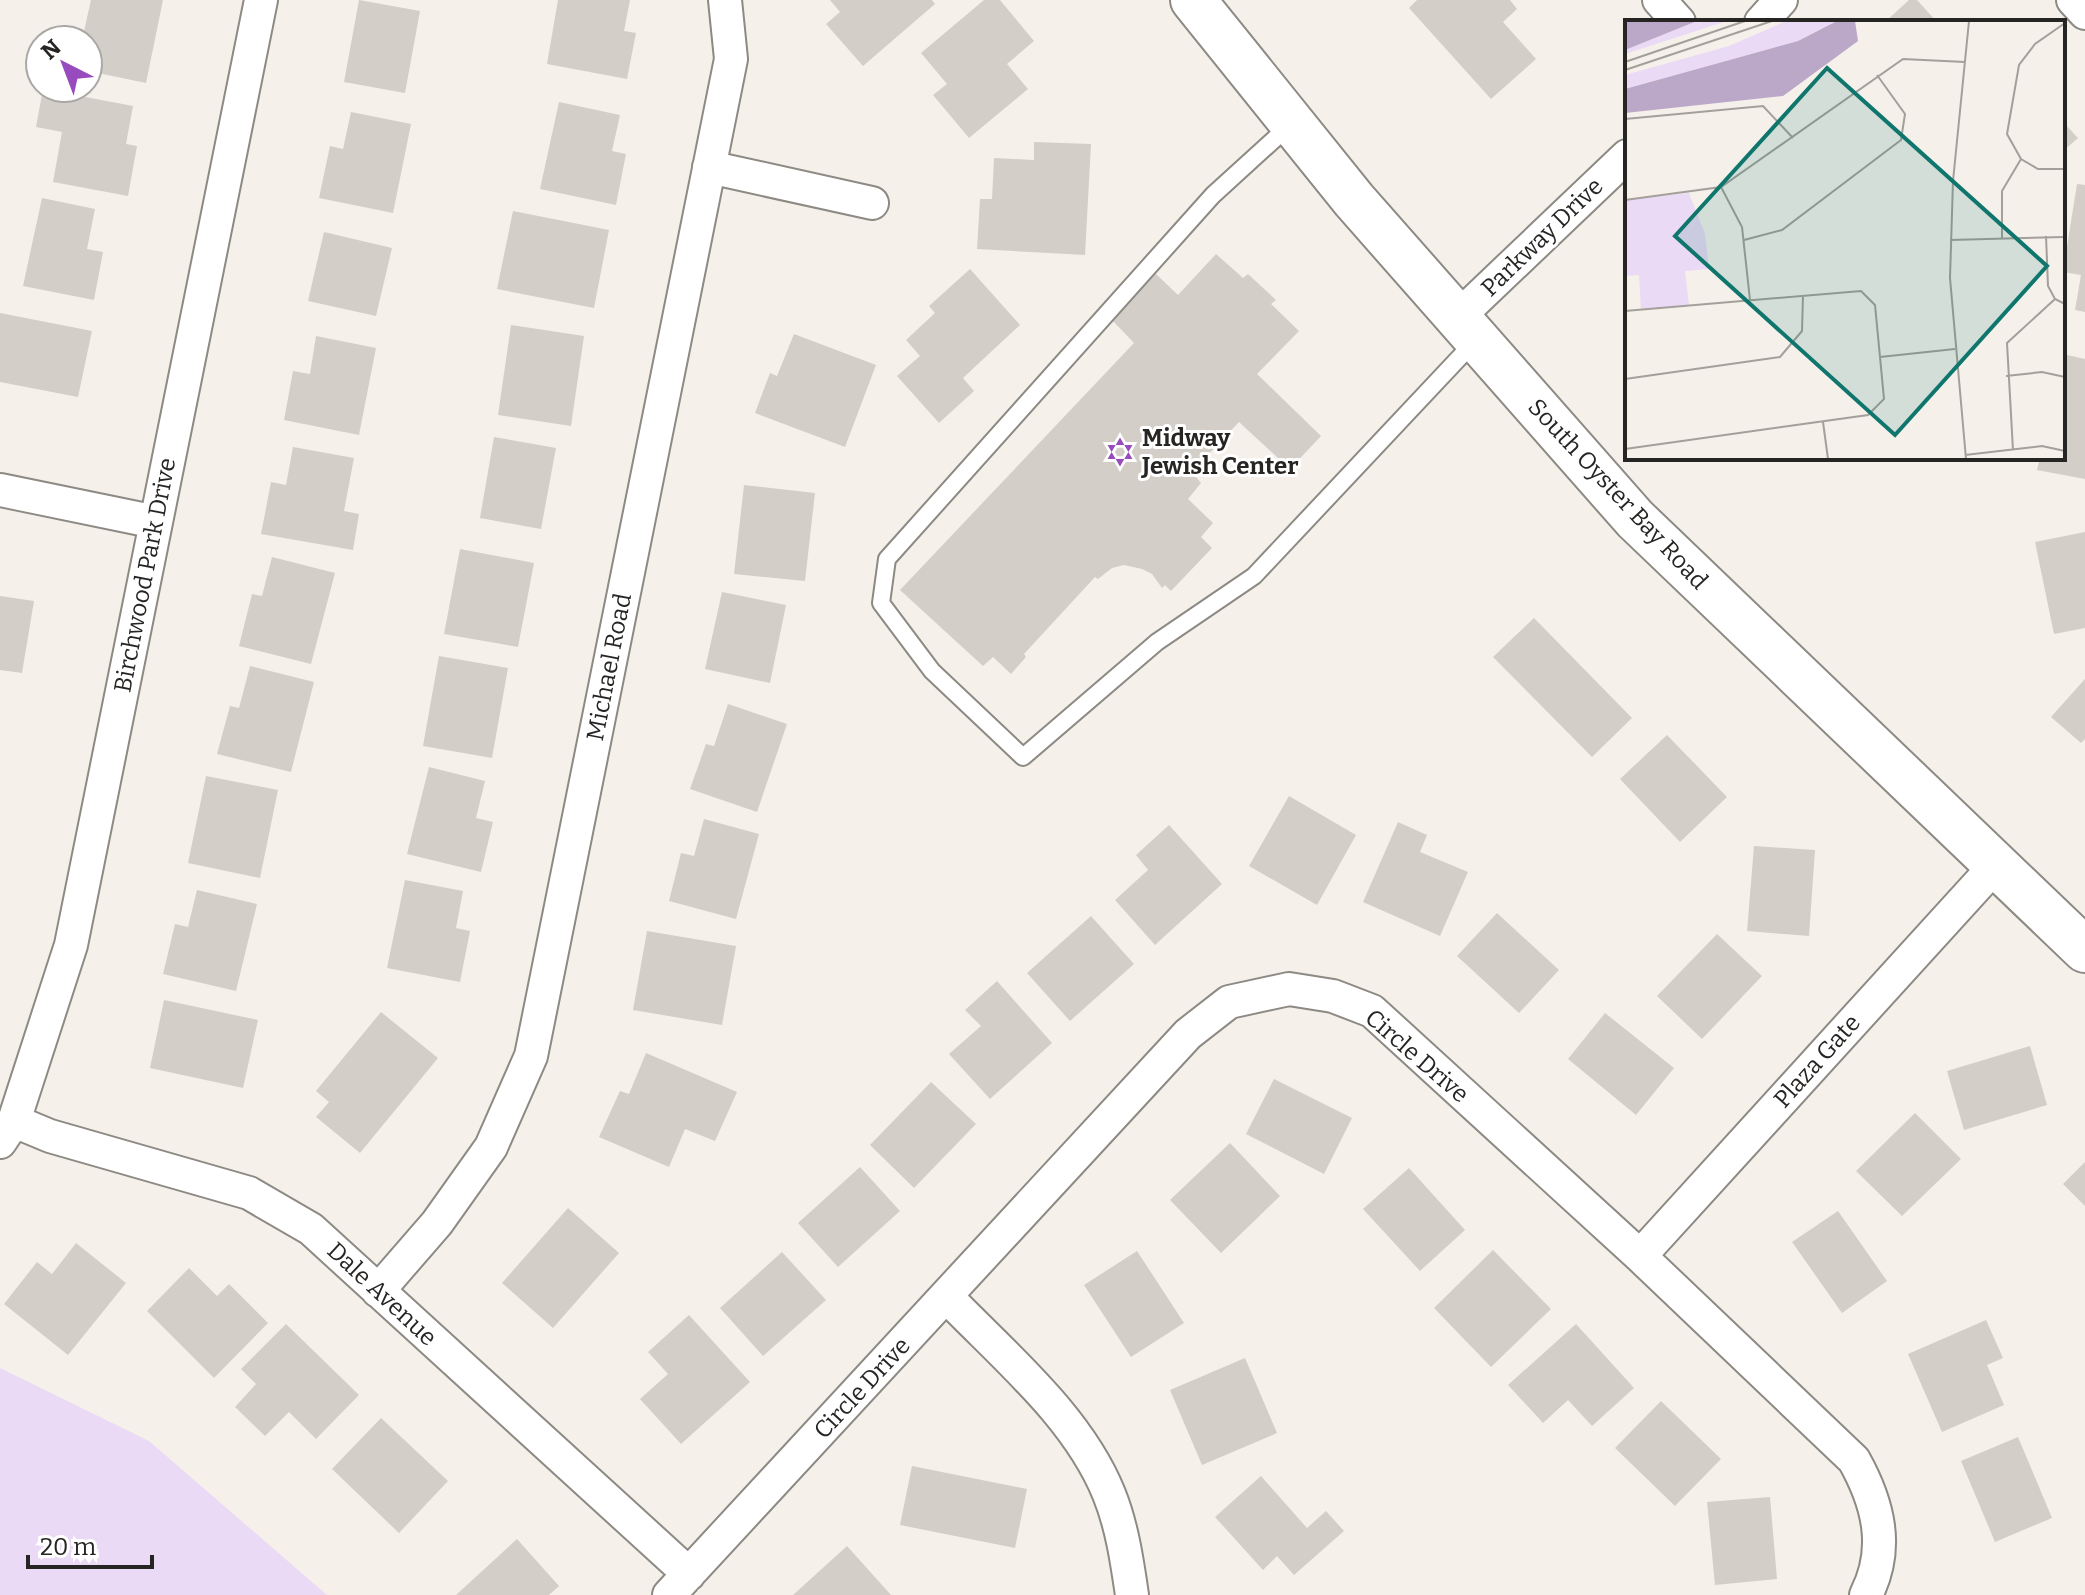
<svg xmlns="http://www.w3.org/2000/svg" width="2085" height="1595" font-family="Bitter,serif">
  <rect width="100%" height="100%" fill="#f5f0ea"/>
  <path fill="#ebdaf6" d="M0 1368 149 1441 327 1595H0Z"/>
  <path fill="#d3cfc8" d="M91 0H163L146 83 88 71V40H82Z
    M359 0 420 11 405 93 344 82Z
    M558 0H630L624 31 636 33 627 79 547 64Z
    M830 0H932L935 4 863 66 826 24 840 12Z
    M984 0H1000L1034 41 1007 64 1028 89 969 138 933 95 947 84 921 53Z
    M1417 0H1510L1517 9 1503 22 1536 59 1491 99 1409 8Z
    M1909 0H1917L1937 22H1885Z
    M43 89 133 106 126 144 137 146 128 196 53 182 62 132 36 127Z
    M559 102 620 115 612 151 626 154 616 205 540 189Z
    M351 112 411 124 393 213 319 198 330 146 343 149Z
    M2063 122 2078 138 2063 151Z
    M1034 142 1091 144 1085 255 977 249 980 199H992L994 158 1034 160Z
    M2077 184 2085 185V312L2075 310 2081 275 2063 272Z
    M42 198 95 209 87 249 103 252 94 300 23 286Z
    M513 211 609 230 594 308 497 289Z
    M324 232 392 248 376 316 308 301Z
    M1216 254 1243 278 1248 274 1276 300 1271 304 1299 331 1257 374 1321 436 1290 469 1239 422 1192 472 1201 483 1188 499 1213 523 1201 537 1212 548 1171 591 1165 585 1162 588 1152 574 1142 569 1124 565 1112 568 1098 579 1095 577 1024 654 1026 657 1011 674 993 657 983 666 900 590 1134 343 1111 319 1155 273 1178 295Z
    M970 269 1020 325 963 378 974 391 939 423 897 376 920 356 906 340 935 313 929 306Z
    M0 313 92 331 78 397 0 382Z
    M511 325 584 336 571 426 498 415Z
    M794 334 876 365 845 447 755 413 770 373 777 376Z
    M316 336 376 348 359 435 284 420 293 371 310 374Z
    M2063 354 2085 359V479L2037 470 2040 458H2063Z
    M494 437 556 448 541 529 480 518Z
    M293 447 354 458 344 511 359 514 353 550 261 534 271 482 286 485Z
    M744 485 815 493 805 581 734 574Z
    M2085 532V628L2054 634 2035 542Z
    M460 549 534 563 518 647 444 634Z
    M272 557 335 573 311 664 239 646 252 594 262 596Z
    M722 592 786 605 770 683 705 669Z
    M0 596 34 601 22 673 0 670Z
    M1534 618 1632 718 1592 757 1493 657Z
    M439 656 508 668 492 758 423 746Z
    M250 666 314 682 291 772 217 754 230 706 239 708Z
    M2085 679V739L2081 743 2051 717Z
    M728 704 787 724 757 812 690 789 706 744 714 746Z
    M1667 735 1727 797 1680 842 1620 779Z
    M429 767 485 781 476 818 493 822 481 872 407 854Z
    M206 776 278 790 260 878 188 863Z
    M1289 796 1356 835 1317 905 1249 866Z
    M704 819 759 834 736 919 669 901 681 853 694 856Z
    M1398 822 1427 835 1420 852 1468 872 1440 936 1363 902Z
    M1169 825 1222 884 1155 945 1115 900 1148 870 1136 855Z
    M1754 846 1815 850 1809 936 1747 931Z
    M405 880 463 891 456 928 470 931 460 982 387 968Z
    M197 890 257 904 236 991 163 974 175 924 188 927Z
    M1497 913 1559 970 1519 1013 1457 956Z
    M1091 916 1134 964 1070 1021 1027 973Z
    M647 931 736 946 722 1025 633 1010Z
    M1717 934 1762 976 1702 1039 1657 996Z
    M997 981 1052 1043 990 1099 949 1054 981 1026 965 1010Z
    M164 1000 258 1020 243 1088 150 1068Z
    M381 1012 438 1058 360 1153 316 1117 329 1102 316 1091Z
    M1605 1013 1674 1068 1636 1115 1568 1059Z
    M2030 1046 2047 1105 1964 1130 1947 1071Z
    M646 1053 737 1092 715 1141 685 1129 669 1167 599 1137 620 1091 629 1094Z
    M1274 1079 1352 1118 1324 1174 1246 1134Z
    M931 1082 976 1124 914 1188 870 1145Z
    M1915 1113 1961 1159 1902 1216 1856 1171Z
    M1230 1143 1280 1196 1221 1253 1170 1200Z
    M2085 1162V1206L2063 1184Z
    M860 1167 900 1211 838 1267 798 1223Z
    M1409 1168 1465 1230 1420 1271 1363 1209Z
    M568 1208 619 1253 553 1328 502 1283Z
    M1838 1211 1887 1281 1842 1313 1792 1242Z
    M76 1243 126 1283 68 1355 4 1304 37 1262 52 1274Z
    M1493 1250 1551 1309 1491 1367 1434 1308Z
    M1137 1251 1184 1323 1131 1357 1084 1285Z
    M782 1252 826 1300 763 1356 720 1308Z
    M189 1268 217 1296 229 1284 268 1323 214 1378 147 1311Z
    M689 1315 750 1382 681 1444 640 1399 668 1374 648 1352Z
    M1986 1320 2003 1358 1987 1365 2004 1405 1942 1432 1908 1354Z
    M286 1324 359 1395 316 1439 289 1412 265 1436 235 1407 256 1384 241 1369Z
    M1576 1324 1634 1388 1592 1426 1568 1400 1543 1423 1508 1385Z
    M1245 1358 1277 1433 1202 1465 1170 1390Z
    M1661 1401 1721 1459 1675 1506 1615 1448Z
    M381 1418 448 1481 399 1533 332 1469Z
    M2018 1437 2052 1518 1995 1542 1961 1461Z
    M912 1466 1027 1489 1015 1548 900 1525Z
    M1261 1476 1307 1528 1326 1511 1344 1531 1294 1575 1277 1556 1263 1570 1215 1517Z
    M1770 1497 1777 1579 1715 1585 1707 1502Z
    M517 1539 559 1586 549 1595H456Z
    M847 1546 891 1595H793Z"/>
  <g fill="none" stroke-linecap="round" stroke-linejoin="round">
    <defs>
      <path id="service" d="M1291 124 1213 195 887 559 881 603 932 671 1023 757 1157 642 1254 576 1475 341"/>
      <path id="minor" d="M1659 0 1679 22
        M2073 0 2085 13
        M1761 22 1781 0
        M709 167 872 203
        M1457 318 1627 156
        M0 490 156 522
        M14 1121 50 1136 249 1193 311 1229 689 1574
        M0 1142 14 1121 71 945 261 0
        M1640 1256 1995 866
        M378 1291 437 1223 491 1147 531 1056 731 59 725 0
        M947 1297C1004 1356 1078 1417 1109 1494 1122 1526 1127 1561 1132 1595
        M669 1595 1188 1034 1229 1002 1289 989 1333 996 1372 1011 1640 1256 1854 1460C1878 1503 1890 1548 1866 1595"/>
      <path id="secondary" d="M1193 0 1354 200 1635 519 2085 950"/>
    </defs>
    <use href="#service" stroke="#8d8983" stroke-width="20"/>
    <use href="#minor" stroke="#8d8983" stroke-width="36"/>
    <use href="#secondary" stroke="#8d8983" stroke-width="48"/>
    <use href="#service" stroke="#fff" stroke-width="16"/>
    <use href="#minor" stroke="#fff" stroke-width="32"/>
    <use href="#secondary" stroke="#fff" stroke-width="44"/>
  </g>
  <defs>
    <symbol id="synagogue-bare" viewBox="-9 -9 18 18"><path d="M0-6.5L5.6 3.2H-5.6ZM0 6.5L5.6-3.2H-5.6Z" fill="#974bbd" stroke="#fff" stroke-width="2.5" paint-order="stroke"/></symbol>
  </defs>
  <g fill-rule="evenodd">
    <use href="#synagogue-bare" x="1100" y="432" width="40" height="40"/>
  </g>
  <g text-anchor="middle" stroke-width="6" stroke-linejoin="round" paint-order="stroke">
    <g font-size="24" fill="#272523" stroke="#fff">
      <text transform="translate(1542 237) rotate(-44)" y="8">Parkway Drive</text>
      <text transform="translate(1618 494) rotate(47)" y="8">South Oyster Bay Road</text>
      <text transform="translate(145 575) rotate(-79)" y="8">Birchwood Park Drive</text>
      <text transform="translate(609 667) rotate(-79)" y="8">Michael Road</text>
      <text transform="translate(1417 1056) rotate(41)" y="8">Circle Drive</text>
      <text transform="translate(1817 1061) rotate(-48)" y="8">Plaza Gate</text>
      <text transform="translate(382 1294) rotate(43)" y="8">Dale Avenue</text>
      <text transform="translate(862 1388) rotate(-47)" y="8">Circle Drive</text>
    </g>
    <g font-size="24" font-weight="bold" fill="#272523" stroke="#fff" text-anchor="start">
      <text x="1142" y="446">Midway<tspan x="1142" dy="28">Jewish Center</tspan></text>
    </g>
  </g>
  <g transform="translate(1625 20)">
    <rect width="440" height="440" fill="#f5f0ea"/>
    <path d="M72 1H102L0 34V30ZM212 1 173 21 0 69V55L104 26 159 2ZM64 173 80 214 84 249 60 251 64 285 16 290 14 255 0 256V180Z" fill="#ebdaf6"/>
    <path d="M6 1H72L0 30V3ZM212 1H230L233 21 158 76 0 93V69L173 21Z" fill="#bba7c8"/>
    <path fill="none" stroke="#a39f9a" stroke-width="2" d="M440 3 410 24 394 45 382 114 396 139 413 149H440M0 42 120 1M0 50 147 1M0 99 138 86 168 118M96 167 117 207 125 280M0 180 96 167 278 39 340 42M421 216 423 266 430 279 440 284M377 219V171L396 139M119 220 157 210 276 120 280 94 252 55M325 220 440 217M0 291 236 271 250 285 259 379 243 395 0 429M255 337 330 329M381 356 417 352 440 357M0 359 155 337 177 311 178 275M198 402 203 439M388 430 382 323 430 279M340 435 417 426 440 431M341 439 325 258 328 161 344 1"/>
    <path fill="#0f766e" fill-opacity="0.15" stroke="#0f766e" stroke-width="4" d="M202 48 422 246 270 415 50 216Z"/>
    <rect width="440" height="440" fill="none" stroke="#272523" stroke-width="4"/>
  </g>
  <g transform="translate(64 64) rotate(318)"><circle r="38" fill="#ffffff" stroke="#a9a8a7" stroke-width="2"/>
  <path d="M0-6L14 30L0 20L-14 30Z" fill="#974bbd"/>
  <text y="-12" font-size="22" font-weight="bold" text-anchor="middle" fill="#272523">N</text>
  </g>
  <path d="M28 1555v12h124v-12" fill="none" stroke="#272523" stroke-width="4"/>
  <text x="40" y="1555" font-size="24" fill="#272523" stroke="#ffffff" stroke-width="6" paint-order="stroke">20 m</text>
</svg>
